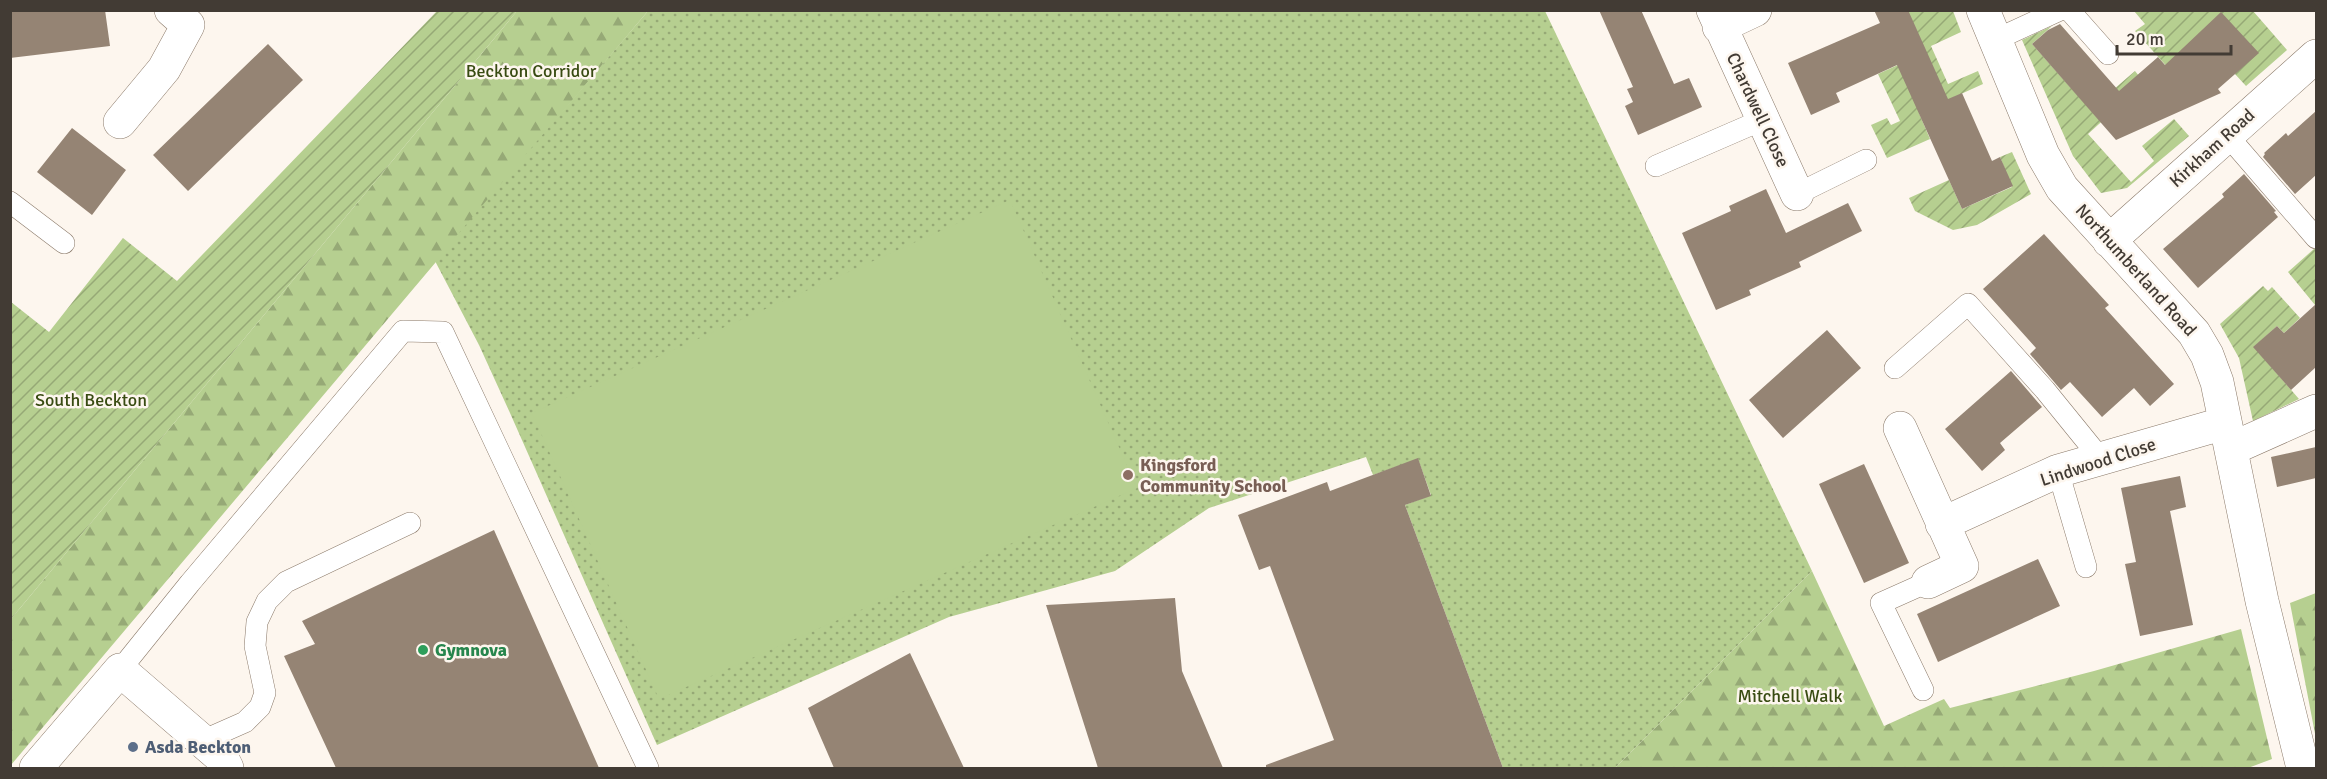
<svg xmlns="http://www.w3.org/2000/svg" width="2327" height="779" font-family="Signika,sans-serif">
  <defs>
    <pattern id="forest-firs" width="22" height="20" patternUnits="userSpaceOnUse" patternTransform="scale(1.5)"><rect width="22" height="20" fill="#b6cf90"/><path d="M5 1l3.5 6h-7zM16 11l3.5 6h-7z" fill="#96a976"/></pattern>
    <pattern id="park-dots" width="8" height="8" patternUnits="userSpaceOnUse" patternTransform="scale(1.5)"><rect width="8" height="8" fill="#b6cf90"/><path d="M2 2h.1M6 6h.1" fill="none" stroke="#96a976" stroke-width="1.8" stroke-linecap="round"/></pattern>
    <pattern id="garden-furrows" width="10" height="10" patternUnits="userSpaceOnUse" patternTransform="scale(1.5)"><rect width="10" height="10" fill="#b6cf90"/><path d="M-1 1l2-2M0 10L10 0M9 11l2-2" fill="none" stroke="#96a976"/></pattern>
  </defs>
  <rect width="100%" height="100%" fill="#fdf6ee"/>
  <path fill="url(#forest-firs)" d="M517 11H648L11 765V619Z
    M1812 571 1884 726 1944 699 1950 708 2094 671 2241 629 2272 759 2248 768H1615Z
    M2316 593V739L2290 603Z"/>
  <path fill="url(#park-dots)" d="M648 11H1545L1812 571 1615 768H1503L1405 505 1431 495 1418 459 1373 475 1366 457 1209 508 1115 571 949 617 657 745 510 413 479 345 435 261Z"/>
  <path fill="url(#garden-furrows)" d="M437 11H517L11 619V302L49 332 123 238 177 281Z
    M1908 11H1953L1961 32 1931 46 1948 84 1978 71 1983 84 1919 113 1930 139 1887 158 1871 125 1887 118 1891 125 1900 121 1878 74 1900 64Z
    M2134 11H2253L2287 50 2246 86 2235 74 2169 69 2135 31 2145 24Z
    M2052 26 2032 44 2071 88 2113 90 2135 71 2148 87 2110 114 2088 134 2131 182 2154 161 2142 146 2174 119 2189 136 2127 188 2101 193 2073 156 2022 40Z
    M2012 152 2031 194 1977 225 1953 230 1915 211 1909 198 1949 180 1962 209 2012 187 2000 157Z
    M2315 248 2316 250V304L2315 305 2288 272Z
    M2263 286 2268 291 2272 287 2300 318 2284 333 2277 326 2254 347 2299 399 2253 421 2239 358 2220 324Z"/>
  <path fill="#b6cf90" d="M1010 200 1137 488 659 699 532 413Z"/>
  <path fill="#958474" d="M10 10H105L110 46 10 58Z
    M1599 10H1641L1674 84 1689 78 1702 107 1638 135 1625 106 1633 102 1627 89 1633 87Z
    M1874 10H1908L1948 99 1962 93 1992 161 2000 157 2013 186 1962 209 1897 65 1836 93 1840 102 1811 115 1788 63 1880 23Z
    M2221 12 2259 53 2218 89 2221 93 2116 140 2032 44 2048 30 2060 24 2119 91 2158 57 2165 65Z
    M268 44 303 80 188 191 153 155Z
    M2316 111V175L2295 194 2263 157 2265 154 2264 153 2286 133 2288 136Z
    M72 128 126 170 92 215 37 172Z
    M2244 174 2276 211 2274 212 2278 217 2198 288 2163 249 2224 197 2222 194Z
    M1766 189 1786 233 1848 203 1862 231 1799 262 1801 267 1749 290 1751 295 1716 310 1682 233 1731 211 1729 206Z
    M2044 234 2109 305 2105 308 2174 384 2150 406 2134 388 2102 417 2070 382 2061 390 2030 354 2036 348 1983 289Z
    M2316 304V367L2291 390 2253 347 2277 326 2284 333Z
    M1827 330 1861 368 1783 438 1749 400Z
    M2011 371 2042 407 2000 443 2005 450 1982 471 1945 429Z
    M2316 447V478L2277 487 2271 457Z
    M1418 458 1431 496 1405 505 1503 768H1266V765L1334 740 1270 566 1259 570 1238 515 1327 482 1330 491Z
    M1864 464 1909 563 1864 583 1819 484Z
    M2180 476 2186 507 2170 511 2193 625 2140 636 2125 564 2136 562 2121 488Z
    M494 530 599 768H336L284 656 315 644 302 621Z
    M2038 559 2060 606 1938 662 1917 614Z
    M1175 598 1182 671 1223 768H1098L1046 605Z
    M910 653 964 768H834L808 708Z"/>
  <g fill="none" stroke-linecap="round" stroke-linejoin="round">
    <defs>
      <path id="service" d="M2069 10 2108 54
        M1995 40 2060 10
        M2227 135 2316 238
        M1656 166 1762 120
        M1797 194 1866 160
        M10 202 64 243
        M1895 368 1968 304 2045 390 2101 459
        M2058 471 2086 567
        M120 670 190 583 403 331 443 332 648 768
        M1923 690 1881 603 1928 582
        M202 741 245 722 260 707 265 693 255 646 257 622 267 601 286 582 410 523"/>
      <path id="minor" d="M1713 10 1797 194
        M1983 10 2043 155 2062 188 2194 333 2207 355 2217 382 2262 601 2303 768
        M1719 27 1755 10
        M120 122 164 69 188 25 171 10
        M2109 241 2316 56
        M1900 428 1962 566 1928 582
        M2231 449 2316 411
        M1942 524 2058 471 2225 423
        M36 768 120 670 222 758 227 768"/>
    </defs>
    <use href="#service" stroke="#8b7a6a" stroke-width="22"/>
    <use href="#minor" stroke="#8b7a6a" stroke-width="34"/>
    <use href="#service" stroke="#fff" stroke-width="21"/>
    <use href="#minor" stroke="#fff" stroke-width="33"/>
  </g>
  <circle fill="#8d6e63" stroke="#fdf6ee" stroke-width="2" cx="1128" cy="475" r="6"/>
  <circle fill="#2e9e5b" stroke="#fdf6ee" stroke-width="2" cx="423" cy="650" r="6"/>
  <circle fill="#5c6f8a" stroke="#fdf6ee" stroke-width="2" cx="133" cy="747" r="6"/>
  <g text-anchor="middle" stroke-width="5" stroke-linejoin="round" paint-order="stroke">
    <g font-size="18" fill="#384b12" stroke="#fdf6ee">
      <text x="531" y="77">Beckton Corridor</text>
      <text x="91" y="406">South Beckton</text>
      <text x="1790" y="702">Mitchell Walk</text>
    </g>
    <g font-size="18" fill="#423b34" stroke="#fdf6ee">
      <text transform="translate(1758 110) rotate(65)" y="6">Chardwell Close</text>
      <text transform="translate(2212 148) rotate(-42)" y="6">Kirkham Road</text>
      <text transform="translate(2136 270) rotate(48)" y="6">Northumberland Road</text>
      <text transform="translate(2098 462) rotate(-18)" y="6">Lindwood Close</text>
    </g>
    <g font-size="18" font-weight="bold" fill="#785e54" stroke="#fdf6ee" text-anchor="start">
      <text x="1140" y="471">Kingsford<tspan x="1140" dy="21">Community School</tspan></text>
    </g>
    <g font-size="18" font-weight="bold" fill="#27864d" stroke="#fdf6ee" text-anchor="start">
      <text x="435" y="656">Gymnova</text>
    </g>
    <g font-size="18" font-weight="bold" fill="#4e5e75" stroke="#fdf6ee" text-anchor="start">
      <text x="145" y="753">Asda Beckton</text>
    </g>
  </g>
  <rect width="2327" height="779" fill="none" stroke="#423b34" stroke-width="24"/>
  <path d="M2117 45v9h114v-9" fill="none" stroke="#423b34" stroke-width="3"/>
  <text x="2126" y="45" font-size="18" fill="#423b34" stroke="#fdf6ee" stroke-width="4.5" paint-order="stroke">20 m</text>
</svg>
